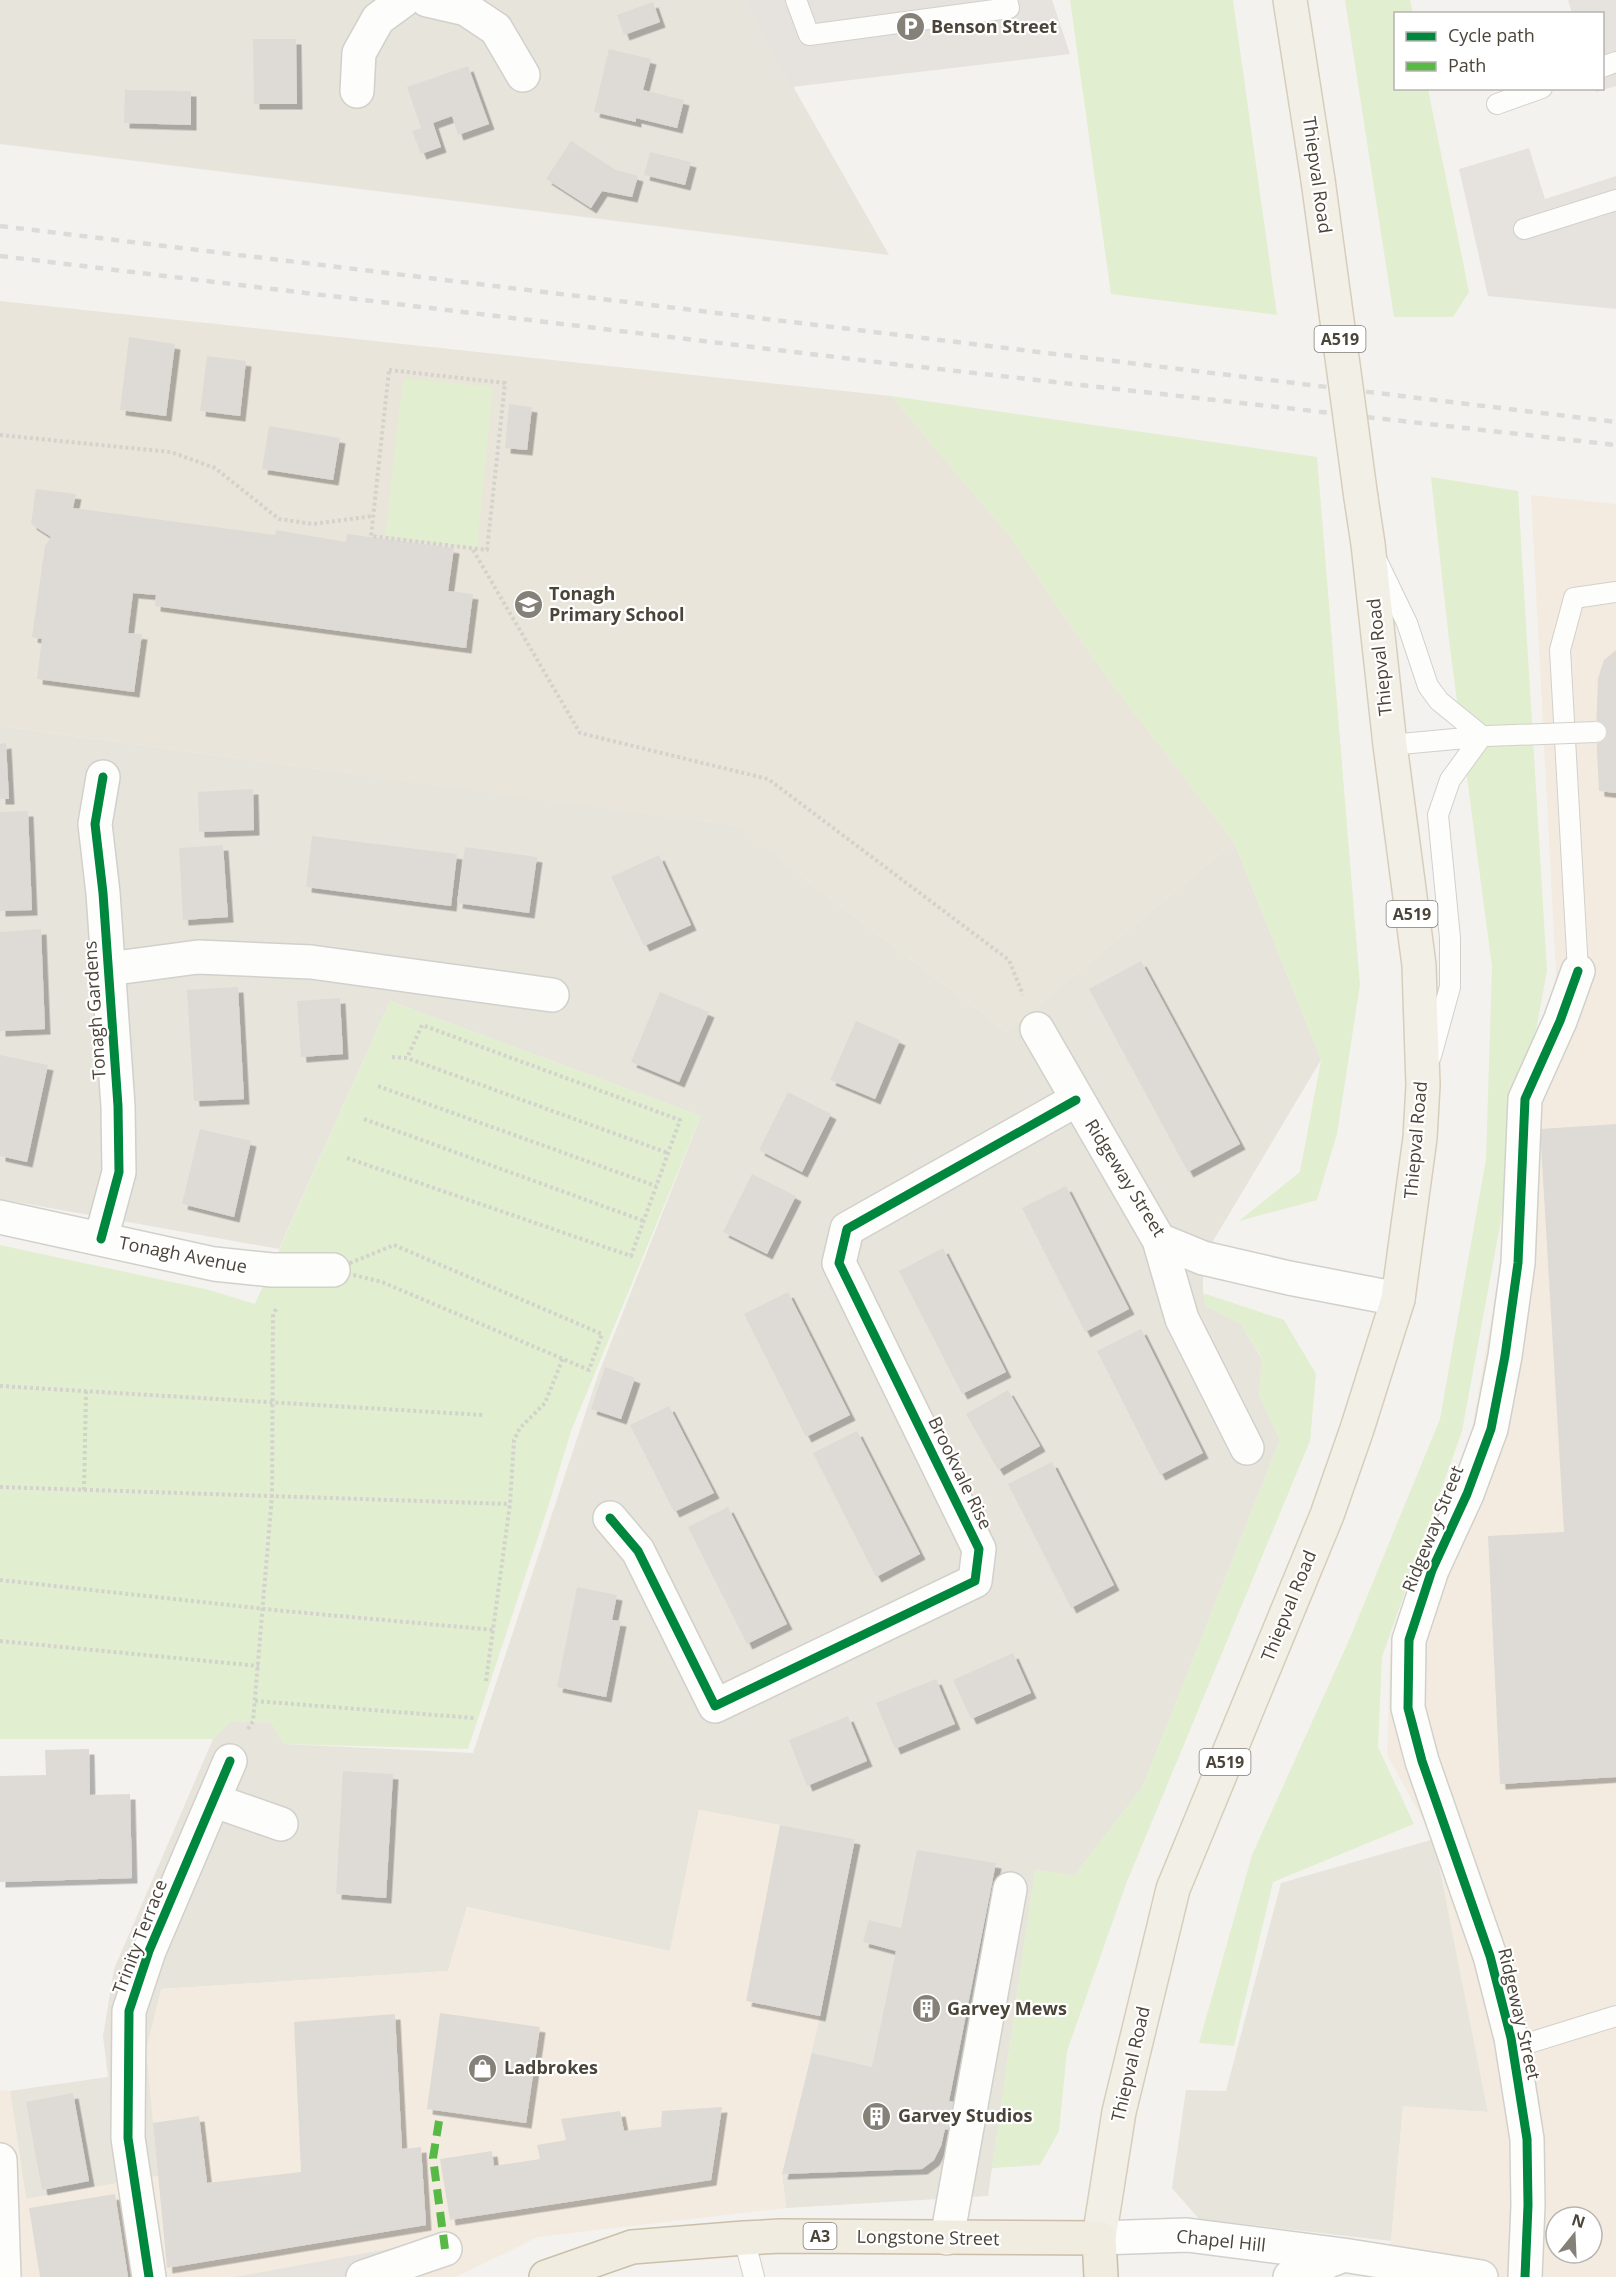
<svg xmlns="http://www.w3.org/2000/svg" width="1616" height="2277" font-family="'Open Sans',sans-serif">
  <defs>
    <filter id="shadow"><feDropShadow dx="5.5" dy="5.5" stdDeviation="0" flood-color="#0004"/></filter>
  </defs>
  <rect width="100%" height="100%" fill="#f4f2ee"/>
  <path fill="#e7e4dc" d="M0 0H744L889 255 0 144Z
    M0 726 741 826 809 882 1006 1031 1234 842 1321 1060 1203 1258V1293L1206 1306 1241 1324 1262 1359 1259 1395 1280 1440 1142 1788 1074 1876 1035 1870 988 2196 786 2208 782 2174 820 2016 855 1839 699 1810 670 1951 467 1907 448 1971 161 1989 159 2176 26 2199 10 2091 108 2077 103 2036 114 1969 213 1739 231 1721 271 1722 284 1744 473 1753 598 1375 701 1116 390 1001 279 1249 0 1199Z
    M1434 1839 1488 2112 1403 2107 1391 2241 1199 2219 1172 2188 1186 2090 1226 2091 1281 1883Z"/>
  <path fill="#f3ebdf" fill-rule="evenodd" d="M1531 495 1616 504V2277H1383L1391 2241 1403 2106 1488 2112 1434 1839 1387 1755 1390 1654 1470 1441 1507 1226 1556 975ZM1556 2217H1592V2253H1556Z
    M699 1810 855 1839 820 2016 782 2174 786 2208 538 2237 456 2277H0V2090L10 2091 26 2199 158 2176 146 2050 161 1989 448 1971 467 1907 670 1951Z"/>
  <path fill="#eae5da" d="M0 301 891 396 1008 534 1105 675 1234 842 1006 1031 809 882 740 826 0 726Z"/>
  <path fill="#e1eecf" d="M1070 0H1233L1277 315 1111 294Z
    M1345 0H1410L1413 13 1396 14V88L1428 89 1469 292 1453 317H1394Z
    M403 378 493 387 477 548 385 536Z
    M891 396 1317 457 1360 985 1337 1134 1317 1200 1239 1221 1300 1172 1321 1060 1234 842 1105 675 1008 534Z
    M1431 477 1518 491 1547 971 1462 1431 1382 1657 1378 1747 1414 1824 1273 1882 1234 2046 1199 2043 1252 1855 1350 1638 1440 1419 1486 1159 1492 967 1450 648Z
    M390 1001 701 1116 571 1431 548 1507 468 1749 283 1744 271 1722 232 1721 213 1739H0V1245L209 1290 255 1304Z
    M1203 1293 1284 1320 1316 1374 1310 1441 1126 1884 1067 2051 1059 2131 1040 2165 992 2168 1035 1869 1074 1876 1142 1788 1280 1440 1259 1395 1262 1358 1241 1324 1206 1306Z"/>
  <path fill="#e6e3df" d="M744 0H1052L1070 54 792 87Z
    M1568 0H1616V86L1596 92 1595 89 1602 88V14L1572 13Z
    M1529 148 1545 199 1616 176V309L1488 296 1459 169Z
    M448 2238 452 2256 418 2277H235Z"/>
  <path fill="#dedbd6" filter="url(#shadow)" d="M653 2 660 22 624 35 617 15Z
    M253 39H296L297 104H254Z
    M609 49 651 59 643 90 684 100 677 128 636 118V122L594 112Z
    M468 66 489 124 458 135 452 116 433 123 441 147 421 154 412 131 421 128 407 87Z
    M125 90 191 91V125L124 123Z
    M571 141 616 170 638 176 632 197 602 191 591 208 546 179Z
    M650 152 691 162 685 185 644 175Z
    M129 337 175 344 166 416 120 410Z
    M207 356 246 361 240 416 200 411Z
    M509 404 532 407 527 450 505 448Z
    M269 426 340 438 333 480 262 469Z
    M36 489 76 494 73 508 275 535 276 530 346 542 347 534 454 548 448 591 473 594 466 648 155 606 156 595 133 593 128 633 142 634 134 692 37 679 42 639 32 637 45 546 51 537 31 524Z
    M1616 650V793L1599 791 1596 732 1598 678 1604 660Z
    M6 743 9 799H0V744Z
    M253 789 254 830 199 832 198 792Z
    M28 811 32 910 0 911V812Z
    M312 836 457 854 451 906 306 887Z
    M223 845 228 917 183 920 179 848Z
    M465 847 537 857 529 913 457 903Z
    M659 855 691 925 644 946 611 877Z
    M41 929 45 1029 0 1031V932Z
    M1141 961 1240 1144 1188 1172 1089 989Z
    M238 987 244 1099 194 1101 187 990Z
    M660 992 709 1012 679 1082 631 1062Z
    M340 998 343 1054 301 1057 297 1001Z
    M856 1021 900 1040 875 1099 830 1080Z
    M0 1055 48 1065 27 1162 0 1156Z
    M788 1092 831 1114 802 1172 759 1150Z
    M1616 1124V1777L1500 1784 1488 1536 1564 1532 1540 1129Z
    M200 1129 251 1141 234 1217 182 1204Z
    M752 1174 796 1196 767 1254 723 1232Z
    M1066 1186 1129 1309 1085 1332 1022 1208Z
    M943 1248 1006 1372 962 1394 899 1271Z
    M788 1292 850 1415 806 1437 744 1314Z
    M1141 1329 1203 1453 1160 1475 1097 1351Z
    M605 1367 635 1378 621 1419 591 1409Z
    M1008 1390 1040 1446 998 1470 966 1414Z
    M669 1406 714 1493 674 1512 630 1425Z
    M857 1431 920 1554 876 1577 813 1453Z
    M1052 1462 1114 1585 1071 1608 1008 1484Z
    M728 1507 787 1624 747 1644 688 1527Z
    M577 1587 617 1595 612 1620 621 1621 606 1697 557 1687Z
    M1013 1653 1031 1693 971 1719 953 1680Z
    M936 1679 955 1724 895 1749 876 1703Z
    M848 1716 867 1761 807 1786 789 1740Z
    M89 1749 90 1795 130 1794 132 1878 0 1882V1776L46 1775 45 1750Z
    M343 1771 393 1774 386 1898 336 1894Z
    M780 1825 855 1839 820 2016 746 2001Z
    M917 1850 996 1863 949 2101 959 2103 954 2131 945 2129 941 2146 934 2160 922 2169 782 2174 812 2053 872 2067 896 1951 863 1942 869 1920 901 1928Z
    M440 2013 540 2027 526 2123 427 2109Z
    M395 2014 402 2149 421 2147 426 2225 167 2268 153 2123 199 2116 207 2183 301 2172 294 2022Z
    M73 2093 89 2181 42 2190 26 2102Z
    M722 2107 711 2180 450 2220 440 2159 492 2151 494 2166 540 2159 537 2145 566 2140 561 2119 620 2111 624 2131 661 2127 662 2111Z
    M115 2194 128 2277H40L29 2208Z"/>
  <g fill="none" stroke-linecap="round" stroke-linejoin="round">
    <defs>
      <path id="service" d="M796 0 809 35 1009 8 1007 0
        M1602 67 1616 62
        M1497 104 1542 88
        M1524 229 1616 200
        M1378 563 1407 623 1428 686 1439 701 1482 736
        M1390 745 1487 736
        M1578 971 1560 650 1574 598 1616 592
        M1431 1056 1450 987V938L1438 815 1450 780 1482 736
        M1513 2048 1616 2016
        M744 2238 754 2277"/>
      <path id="minor" d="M427 0 466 9 496 29 523 75
        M357 91 359 53 378 19 404 0
        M108 969 198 957 311 962 552 995
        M1037 1029 1159 1240 1203 1258 1289 1278 1398 1299
        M0 1217 214 1264 272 1270H333
        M101 1239 119 1172 118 1106 103 893 95 824 103 777
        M1159 1240 1182 1319 1247 1448
        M610 1518 638 1551 715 1706 975 1581 979 1549 839 1263 847 1229 1076 1100
        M215 1801 281 1824
        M0 2160 4 2277
        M947 2238 1010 1889
        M1099 2238 1187 2235 1343 2255 1481 2277
        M149 2277 128 2138 129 2011 149 1951 230 1761
        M363 2277 445 2249
        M1290 2277 1341 2256
        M1525 2277 1528 2205 1527 2139 1511 2038 1490 1956 1422 1761 1408 1708 1409 1640 1432 1570 1467 1494 1491 1429 1505 1356 1518 1263 1525 1099 1560 1021 1578 971"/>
      <path id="primary" d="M1290 0 1318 180
        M1099 2238 1119 2112 1173 1889 1327 1515 1357 1429 1398 1299 1420 1138 1423 1085 1419 965 1390 745 1368 544 1361 498"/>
      <path id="trunk" d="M546 2277 632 2247 744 2238 781 2236 1099 2238 1101 2277"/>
    </defs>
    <use href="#service" stroke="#d2d0cb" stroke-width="22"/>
    <use href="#minor" stroke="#d2d0cb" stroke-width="36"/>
    <use href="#primary" stroke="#d6cebb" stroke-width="36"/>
    <use href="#trunk" stroke="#ccbfa9" stroke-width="36"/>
    <path stroke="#d3d2cc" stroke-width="4" stroke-dasharray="3 3" stroke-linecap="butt" d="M389 370 505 383 487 550 371 536Z
      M0 435 171 452 215 468 279 519 313 524 373 516
      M473 550 580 733 768 779 1009 960 1023 995
      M392 1057 407 1058 668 1153
      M378 1086 656 1186
      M364 1119 644 1221
      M347 1158 631 1256 680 1120 422 1025 407 1058
      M394 1245 602 1334 589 1370 382 1282 333 1270Z
      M0 1386 483 1415
      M0 1487 510 1504
      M84 1490 86 1391
      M0 1580 284 1611 495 1630
      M0 1641 259 1666
      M486 1681 510 1504 514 1440 520 1428 545 1403 563 1358
      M255 1701 474 1718
      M248 1729 253 1721 272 1496 273 1314 277 1308"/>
    <use href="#service" stroke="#fdfdfc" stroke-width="20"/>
    <use href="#minor" stroke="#fdfdfc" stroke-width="33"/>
    <use href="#primary" stroke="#f2efe6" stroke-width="33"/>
    <use href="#trunk" stroke="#f0ece0" stroke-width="33"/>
    <path stroke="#dbdbda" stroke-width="4.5" stroke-dasharray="8 8" stroke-linecap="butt" d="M0 226 1616 422
      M0 256 885 363 1616 445"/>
    <defs>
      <path id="service-bridge" d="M1487 736 1596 732"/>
      <path id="primary-bridge" d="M1318 180 1361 498"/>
    </defs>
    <use href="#service-bridge" stroke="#d2d0cb" stroke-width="22" stroke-linecap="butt"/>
    <use href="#primary-bridge" stroke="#d6cebb" stroke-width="36" stroke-linecap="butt"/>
    <use href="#service-bridge" stroke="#fdfdfc" stroke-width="20"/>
    <use href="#primary-bridge" stroke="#f2efe6" stroke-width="33"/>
    <path stroke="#58b947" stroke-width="8" stroke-dasharray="15 8" stroke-linecap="butt" d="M439 2121 433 2158 445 2249"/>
    <defs>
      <path id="cycleway" d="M101 1239 119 1172 118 1106 103 893 95 824 103 777
        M610 1518 638 1551 715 1706 975 1581 979 1549 839 1263 847 1229 1076 1100
        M149 2277 128 2138 129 2011 149 1951 230 1761
        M1525 2277 1528 2205 1527 2139 1511 2038 1490 1956 1422 1761 1408 1708 1409 1640 1432 1570 1467 1494 1491 1429 1505 1356 1518 1263 1525 1099 1560 1021 1578 971"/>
    </defs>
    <use href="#cycleway" stroke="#fff" stroke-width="13"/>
    <use href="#cycleway" stroke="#00873e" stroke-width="9"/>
  </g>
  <defs>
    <symbol id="parking-disc" viewBox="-11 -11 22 22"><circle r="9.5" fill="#868178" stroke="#fff"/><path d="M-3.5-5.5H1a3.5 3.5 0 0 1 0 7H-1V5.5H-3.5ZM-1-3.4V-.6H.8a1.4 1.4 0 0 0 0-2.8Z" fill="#fff"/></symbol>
    <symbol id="school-disc" viewBox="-11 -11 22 22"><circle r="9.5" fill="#868178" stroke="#fff"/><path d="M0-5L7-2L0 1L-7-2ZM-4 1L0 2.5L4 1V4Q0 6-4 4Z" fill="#fff"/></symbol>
    <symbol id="building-disc" viewBox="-11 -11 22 22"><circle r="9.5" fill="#868178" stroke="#fff"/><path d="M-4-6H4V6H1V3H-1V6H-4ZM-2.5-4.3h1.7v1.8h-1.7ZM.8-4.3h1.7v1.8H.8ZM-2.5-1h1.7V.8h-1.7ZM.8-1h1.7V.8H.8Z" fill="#fff"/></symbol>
    <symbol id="shop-disc" viewBox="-11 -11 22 22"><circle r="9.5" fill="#868178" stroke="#fff"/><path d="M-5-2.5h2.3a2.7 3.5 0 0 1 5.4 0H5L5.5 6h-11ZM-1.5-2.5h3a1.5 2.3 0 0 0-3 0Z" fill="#fff"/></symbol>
  </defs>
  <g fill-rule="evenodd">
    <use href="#parking-disc" x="894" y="10" width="33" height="33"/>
    <use href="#school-disc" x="512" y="588" width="33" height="33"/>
    <use href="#building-disc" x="910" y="1992" width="33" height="33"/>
    <use href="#shop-disc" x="466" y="2052" width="33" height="33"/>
    <use href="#building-disc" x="860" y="2100" width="33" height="33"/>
  </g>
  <g text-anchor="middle" stroke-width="4.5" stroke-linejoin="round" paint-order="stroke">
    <g fill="#fff" stroke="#817c74" stroke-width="1.5">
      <rect x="1314.5" y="326" width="51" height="26" rx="4.5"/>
      <rect x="1386.5" y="901" width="51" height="26" rx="4.5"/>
      <rect x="1199.5" y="1749" width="51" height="26" rx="4.5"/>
      <rect x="803.5" y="2223" width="33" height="26" rx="4.5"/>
    </g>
    <g font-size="16" font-weight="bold" fill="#4b4439">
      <text x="1340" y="345">A519</text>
      <text x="1412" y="920">A519</text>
      <text x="1225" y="1768">A519</text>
      <text x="820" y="2242">A3</text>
    </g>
    <g font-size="18" font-weight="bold" fill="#4b4439" stroke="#fff" text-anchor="start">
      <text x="931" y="33">Benson Street</text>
      <text x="549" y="600">Tonagh<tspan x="549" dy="21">Primary School</tspan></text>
      <text x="947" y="2015">Garvey Mews</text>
      <text x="504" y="2074">Ladbrokes</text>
      <text x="898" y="2122">Garvey Studios</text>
    </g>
    <g font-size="18" fill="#4b4439" stroke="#fff">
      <text transform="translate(1317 175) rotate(82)" y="6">Thiepval Road</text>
      <text transform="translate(1380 657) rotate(-96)" y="6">Thiepval Road</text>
      <text transform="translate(95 1010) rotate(-94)" y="6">Tonagh Gardens</text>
      <text transform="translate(1416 1140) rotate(-85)" y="6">Thiepval Road</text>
      <text transform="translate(1125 1178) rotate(58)" y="6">Ridgeway Street</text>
      <text transform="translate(183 1255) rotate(11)" y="6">Tonagh Avenue</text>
      <text transform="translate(960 1473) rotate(64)" y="6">Brookvale Rise</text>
      <text transform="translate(1433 1529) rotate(-68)" y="6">Ridgeway Street</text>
      <text transform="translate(1289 1606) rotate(-68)" y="6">Thiepval Road</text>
      <text transform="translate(140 1937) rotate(-69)" y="6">Trinity Terrace</text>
      <text transform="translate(1519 2014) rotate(77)" y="6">Ridgeway Street</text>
      <text transform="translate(1131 2064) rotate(-77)" y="6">Thiepval Road</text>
      <text transform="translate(928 2238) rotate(1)" y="6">Longstone Street</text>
      <text transform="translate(1221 2241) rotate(6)" y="6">Chapel Hill</text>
    </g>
  </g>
  <rect x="1394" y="12" width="210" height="78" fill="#ffffff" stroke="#b7b4b0" stroke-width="1.5"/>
  <rect x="1406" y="32" width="30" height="9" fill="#00873e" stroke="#b7b4b0" stroke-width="1.5"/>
  <text x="1448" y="42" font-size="18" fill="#4b4439">Cycle path</text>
  <rect x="1406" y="62" width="30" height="9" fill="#58b947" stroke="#b7b4b0" stroke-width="1.5"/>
  <text x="1448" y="72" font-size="18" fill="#4b4439">Path</text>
  <g transform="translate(1574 2235) rotate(18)"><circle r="28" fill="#ffffff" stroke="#b7b4b0" stroke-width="1.5"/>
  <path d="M0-4.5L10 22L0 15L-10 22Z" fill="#868178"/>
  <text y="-9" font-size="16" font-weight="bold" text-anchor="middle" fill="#4b4439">N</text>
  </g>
</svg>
